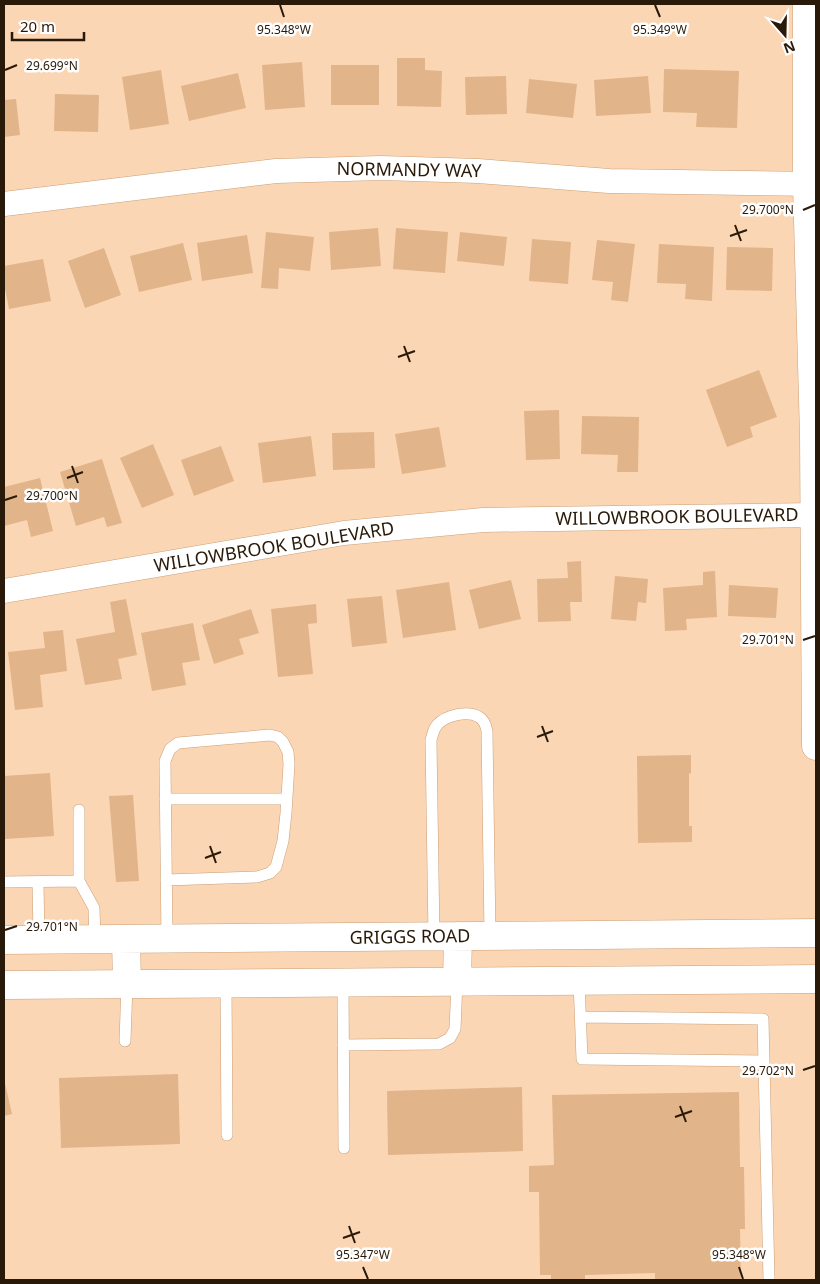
<svg xmlns="http://www.w3.org/2000/svg" width="820" height="1284" font-family="'Noto Sans',sans-serif">
  <rect width="100%" height="100%" fill="#fbd6b4"/>
  <path fill="#e1b489" d="M397 58H425V70L442 71 441 107 397 106Z
    M302 62 305 107 265 110 262 65Z
    M331 65H379V105H331Z
    M664 69 739 71 737 128 696 127 697 113 663 112Z
    M161 70 169 124 130 130 122 77Z
    M238 73 246 108 189 121 181 86Z
    M506 76 507 114 466 115 465 77Z
    M648 76 651 113 596 116 594 80Z
    M529 79 577 84 573 118 526 113Z
    M55 94 99 95 98 132 54 131Z
    M16 99 20 135 4 137V100Z
    M378 228 381 266 331 270 329 232Z
    M396 228 448 232 445 273 393 269Z
    M266 232 314 237 310 271 279 268 278 289 261 288Z
    M460 232 507 237 504 266 457 261Z
    M247 235 253 273 202 281 197 243Z
    M532 239 571 242 568 284 529 281Z
    M597 240 635 244 628 302 611 300 613 282 592 280Z
    M183 243 192 280 139 292 130 256Z
    M659 244 714 247 712 301 685 299 686 284 657 283Z
    M727 247 773 248 772 291 726 290Z
    M104 248 121 295 85 308 68 261Z
    M43 259 51 301 9 309 4 283V266Z
    M759 370 777 417 750 427 753 437 727 447 706 390Z
    M559 410 560 459 526 460 524 411Z
    M582 416 639 417 638 472H617L618 455 581 454Z
    M439 427 446 467 402 474 395 434Z
    M374 432 375 468 333 470 332 433Z
    M311 436 316 476 263 483 258 443Z
    M153 444 174 495 142 508 120 458Z
    M221 446 234 481 194 496 181 460Z
    M102 459 122 523 107 527 104 517 76 526 60 472Z
    M40 478 53 531 31 537 27 520 4 526V487Z
    M581 561 582 602H570L571 621 538 622 537 579 568 578 567 562Z
    M715 571 717 617 686 619 687 630 665 631 663 588 703 585V572Z
    M615 576 648 579 646 603 638 602 636 621 611 619Z
    M511 580 521 619 479 629 469 590Z
    M449 582 456 630 403 638 396 590Z
    M729 585 778 588 776 618 728 616Z
    M382 596 387 643 352 647 347 599Z
    M126 599 137 655 118 659 122 679 85 685 76 639 115 632 110 602Z
    M316 604 317 623 308 624 313 674 278 677 271 609Z
    M251 609 259 633 239 639 244 654 214 664 202 625Z
    M193 623 200 660 182 663 186 685 152 691 141 633Z
    M63 630 67 671 40 675 43 707 15 710 8 652 45 648 43 632Z
    M691 755V773L689 774V826H692V842L638 843 637 756Z
    M50 773 54 836 4 839V776Z
    M133 795 139 881 116 882 109 796Z
    M178 1074 180 1144 61 1148 59 1078Z
    M4 1079 12 1114 4 1116Z
    M522 1087 523 1151 388 1155 387 1091Z
    M739 1092 740 1167H744L745 1229H740L741 1280H655V1273L585 1275V1280H551V1275H540L539 1192H529V1166L554 1165 552 1095Z"/>
  <g fill="none" stroke-linecap="round" stroke-linejoin="round">
    <defs>
      <path id="lane" d="M165 799H287
        M79 810V881
        M166 880 257 877 270 873 276 867 283 841 286 813 289 764 288 752 283 742 278 737 270 735 178 743 170 749 165 761 167 939
        M4 882 79 881 94 908 95 940
        M38 882 39 940
        M434 937 431 740C433 734 433 730 437 725 446 715 468 710 479 717 484 720 486 725 487 731L490 936
        M579 981 582 1059 764 1061
        M343 983 344 1148
        M226 984 227 1135
        M581 1017 763 1019 769 1280
        M125 1041 127 984
        M343 1045 439 1044 450 1038 455 1029 457 982"/>
      <path id="street" d="M4 204 276 171 381 168 478 171 609 181 816 184
        M4 591 344 533 483 520 816 515"/>
      <path id="secondary" d="M126 939 127 984
        M4 940 816 933
        M457 982 458 936
        M4 985 816 979"/>
      <path id="primary" d="M807 4V184L814 435 816 746"/>
    </defs>
    <use href="#lane" stroke="#cb9f75" stroke-width="12"/>
    <use href="#street" stroke="#cb9f75" stroke-width="25"/>
    <use href="#secondary" stroke="#cb9f75" stroke-width="29"/>
    <use href="#primary" stroke="#cb9f75" stroke-width="29"/>
    <use href="#lane" stroke="#fff" stroke-width="11"/>
    <use href="#street" stroke="#fff" stroke-width="24"/>
    <use href="#secondary" stroke="#fff" stroke-width="28"/>
    <use href="#primary" stroke="#fff" stroke-width="28"/>
  </g>
  <path fill="none" stroke="#291908" stroke-width="2" d="M280 5 284 17M655 5 660 17M5 70 17 65M803 210 815 205M735 225 741 241M730 236 747 230M404 346 410 362M398 357 415 351M72 466 78 483M67 478 83 472M5 500 17 496M803 640 815 636M542 726 548 742M537 737 553 731M210 846 216 863M205 858 221 852M5 930 17 926M803 1070 815 1066M680 1106 686 1122M675 1117 692 1111M349 1226 355 1243M343 1238 360 1232M363 1267 368 1279M739 1267 743 1279"/>
  <g text-anchor="middle" stroke-width="5" stroke-linejoin="round" paint-order="stroke">
    <g font-size="18" fill="#291908" stroke="#fff">
      <text transform="translate(409 170) rotate(1)" y="6">NORMANDY WAY</text>
      <text transform="translate(677 517) rotate(-1)" y="6">WILLOWBROOK BOULEVARD</text>
      <text transform="translate(274 547) rotate(-9)" y="6">WILLOWBROOK BOULEVARD</text>
      <text transform="translate(410 937) rotate(-1)" y="6">GRIGGS ROAD</text>
    </g>
  </g>
  <g font-size="12" text-anchor="middle" fill="#291908" stroke="#fff" stroke-width="5" stroke-linejoin="round" paint-order="stroke">
    <text x="284" y="34">95.348°W</text>
    <text x="660" y="34">95.349°W</text>
    <text x="52" y="70">29.699°N</text>
    <text x="768" y="214">29.700°N</text>
    <text x="52" y="500">29.700°N</text>
    <text x="768" y="644">29.701°N</text>
    <text x="52" y="931">29.701°N</text>
    <text x="768" y="1075">29.702°N</text>
    <text x="363" y="1259">95.347°W</text>
    <text x="739" y="1259">95.348°W</text>
  </g>
  <rect width="820" height="1284" fill="none" stroke="#291908" stroke-width="10"/>
  <g transform="translate(785 35) rotate(160)" stroke="#ffffff" stroke-width="4" paint-order="stroke">
  <path d="M0-4L9 19L0 12L-9 19Z" fill="#291908"/>
  <text y="-8" font-size="14" font-weight="bold" text-anchor="middle" fill="#291908">N</text>
  </g>
  <path d="M12 32v8h72v-8" fill="none" stroke="#291908" stroke-width="2.5"/>
  <text x="20" y="32" font-size="15" fill="#291908" stroke="#ffffff" stroke-width="4" paint-order="stroke">20 m</text>
</svg>
